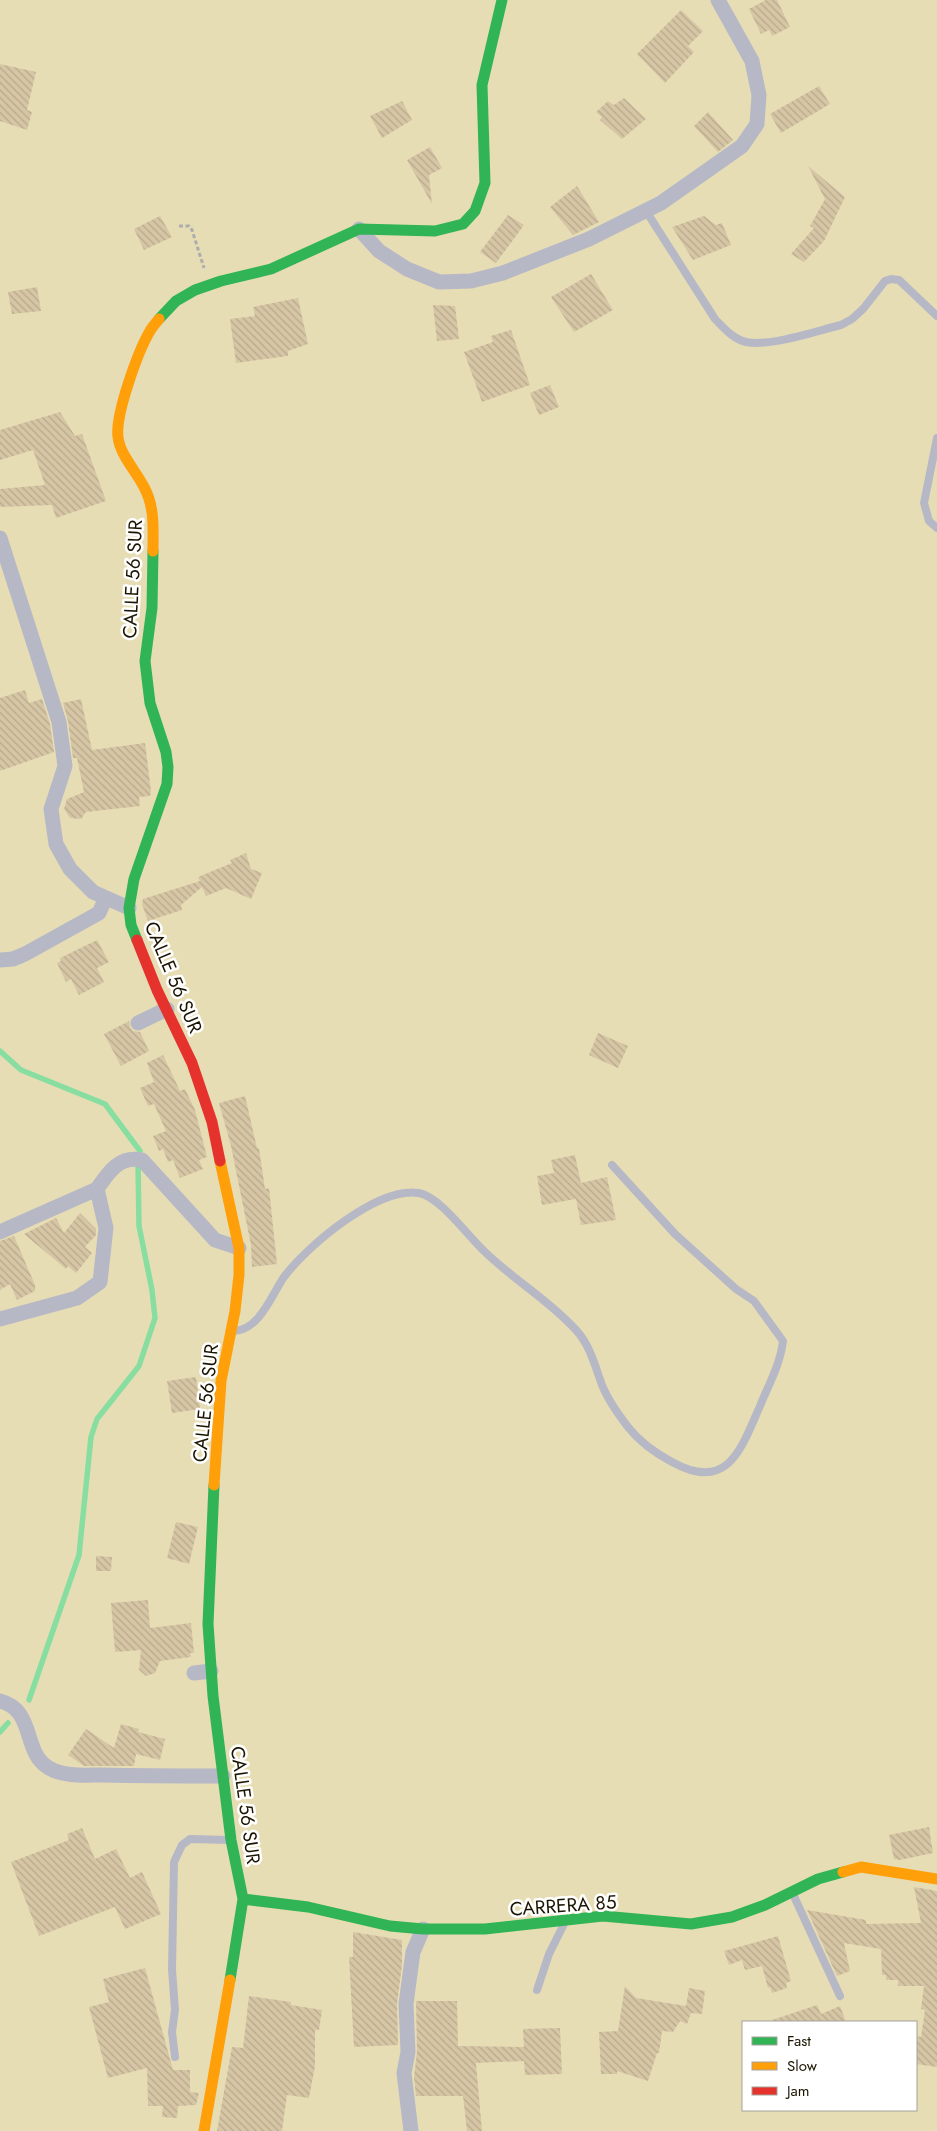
<svg xmlns="http://www.w3.org/2000/svg" width="937" height="2131" font-family="Jost,sans-serif">
  <defs>
    <pattern id="building-back-hatch" width="6" height="6" patternUnits="userSpaceOnUse" patternTransform="scale(1.25)"><rect width="6" height="6" fill="#d6c6a5"/><path d="M-1 5l2 2M0 0l6 6M5-1l2 2" fill="none" stroke="#b7a98c"/></pattern>
  </defs>
  <rect width="100%" height="100%" fill="#e7ddb5"/>
  <g fill="none" stroke-linecap="round" stroke-linejoin="round">
    <path stroke="#88dea0" stroke-width="5.5" d="M0 1051 21 1070 105 1104 140 1151
      M29 1700 79 1555 91 1437 97 1419 139 1366 155 1318 152 1290 139 1226 138 1163
      M0 1732 8 1723"/>
  </g>
  <path fill="url(#building-back-hatch)" d="M766 0H777L790 27 772 36 769 30 761 34 749 9Z
    M681 10 703 31 688 46 694 52 665 83 637 54Z
    M0 64 36 72 27 110 32 112 27 130 0 121Z
    M819 86 830 104 781 133 770 114Z
    M624 98 646 119 622 139 600 120 602 117 596 112 608 101 614 105Z
    M402 101 412 120 382 138 370 116Z
    M708 112 733 140 718 152 694 126Z
    M430 147 442 168 429 175 432 204 407 160Z
    M808 166 845 197 824 241 804 262 791 254 814 228 810 226 825 199Z
    M577 186 599 222 573 235 550 207Z
    M508 215 524 225 496 263 480 252Z
    M160 216 172 237 144 250 134 229Z
    M704 216 716 225 722 223 731 245 693 260 672 227Z
    M591 274 613 310 574 332 551 297Z
    M37 287 41 311 12 314 8 292Z
    M298 298 308 344 288 351V356L236 363 230 319 255 316 253 307Z
    M433 305 455 306 459 339 437 341Z
    M511 330 530 385 482 402 464 352 493 342 491 336Z
    M550 385 559 407 539 415 530 393Z
    M60 412 75 436 82 434 106 501 56 518 52 505 0 507V489L45 485 33 450 0 460V430Z
    M25 690 29 703 42 699 50 724 54 752 0 771V698Z
    M81 699 92 750 145 743 151 791 150 796 139 797 140 806 86 812 81 819 70 818 64 809 67 799 84 792 77 758H73L68 721 63 703Z
    M246 853 251 869 262 873 251 899 226 888 206 896 202 887 181 905 182 910 148 921 142 904 143 899 200 881 198 877 232 863 230 860Z
    M97 940 109 962 97 968 104 982 79 995 71 979 66 982 57 963 61 961 60 958Z
    M129 1021 130 1027 133 1031 140 1032 149 1051 121 1066 104 1034Z
    M598 1033 628 1046 618 1068 589 1055Z
    M163 1055 180 1091 185 1089 195 1110 207 1157 199 1160 203 1169 180 1178 173 1160 168 1162 163 1149 159 1151 153 1136 166 1131 154 1104 148 1106 140 1088 154 1082 147 1063Z
    M245 1096 257 1148H259L265 1189 269 1188 277 1264 252 1267 251 1245 231 1146 219 1103Z
    M575 1155 581 1183 607 1177 616 1220 581 1225 576 1199 542 1205 537 1176 554 1173 551 1160Z
    M80 1213 96 1229V1235L85 1247 92 1253 76 1273 68 1266 66 1269 24 1234 56 1218 64 1233Z
    M14 1236 35 1285V1291L17 1300 10 1284 0 1290V1241Z
    M196 1377 200 1409 172 1413 167 1381Z
    M176 1522 198 1527 189 1564 167 1558Z
    M96 1556 112 1557 111 1571H96Z
    M148 1600 150 1628 191 1623 194 1653H190L191 1657 160 1661 155 1673 146 1676 139 1670 141 1650 115 1652 111 1603Z
    M121 1724 139 1729 138 1732 165 1739 160 1760 136 1754 134 1766H84L68 1755 86 1729 114 1748Z
    M929 1827 933 1853 900 1860 894 1859 889 1835Z
    M82 1828 95 1859 116 1849 130 1878 142 1872 161 1914 125 1929 115 1907 39 1936 11 1862 69 1840 67 1834Z
    M914 1887 937 1891V2067L916 2064V2036L921 2037 925 2010 921 2009 924 1986H898V1980H886V1975H882L881 1949 844 1943 850 1971 837 1976 807 1910 866 1920V1924L921 1923Z
    M353 1932 402 1940V1965L397 2004 398 2045 354 2047 349 1957H353Z
    M778 1936 791 1981 786 1983 787 1988 772 1993 770 1987 768 1988 762 1966 745 1970 742 1960 729 1965 724 1951Z
    M145 1968 173 2070H190V2092L199 2093 196 2105 178 2106 177 2118 162 2117 163 2106H148L147 2068 108 2078 89 2007 109 2002 103 1979Z
    M625 1986 636 1998 686 2006 689 1988 705 1991 702 2014 691 2013 687 2024 680 2021 673 2032 662 2031 659 2053H657L648 2081 617 2071V2074H601L599 2032 618 2031Z
    M249 1996 291 2002V2005L322 2010 319 2030H315V2066L309 2098 287 2095 282 2131H217L232 2047 243 2048Z
    M416 2001H457L458 2046 524 2047 523 2029 560 2028 562 2074 525 2075 524 2061 476 2063 482 2131H467L463 2096H416L414 2077 417 2052Z
    M817 2005 821 2014 840 2006 846 2022H773L772 2020Z"/>
  <g fill="none" stroke-linecap="round" stroke-linejoin="round">
    <path stroke="#adadac" stroke-width="3" stroke-dasharray="4 2.5" stroke-linecap="butt" d="M179 226H189L192 230 204 268"/>
    <path stroke="#b7b8c6" stroke-width="8" d="M646 211 715 319C724 328 733 339 746 342 770 347 816 331 841 325L852 319 863 309 885 281 891 279 899 280 937 316
      M937 438 924 503 929 521 937 528
      M233 1331C259 1331 271 1296 284 1277 307 1246 378 1186 419 1193 440 1197 467 1235 483 1250 512 1279 548 1299 576 1330 590 1345 595 1366 602 1385 608 1400 618 1414 628 1427 639 1441 657 1454 672 1462 728 1493 741 1449 760 1406 769 1384 780 1365 783 1341L754 1301 736 1289 675 1234 612 1165
      M792 1892 840 1996
      M537 1990 549 1954 564 1924
      M175 2057 172 2032 175 2010 172 1969 174 1862 182 1845 190 1839 229 1840"/>
    <path stroke="#b7b8c6" stroke-width="15" d="M359 229 379 251 407 269 439 282 471 281 503 273 589 239 661 203 742 146 757 124 759 95 752 61 718 0
      M0 538 59 722 65 766 51 809 56 844 70 869 93 892 129 908
      M0 960 13 959 25 954 99 913 104 902V897
      M138 1023 167 1009
      M97 1189C108 1173 119 1155 142 1160L215 1240 239 1248
      M0 1232 97 1189 106 1228 100 1282 77 1298 0 1319
      M194 1673 211 1671
      M0 1701C36 1710 22 1753 49 1768 64 1777 85 1775 102 1775 142 1776 183 1776 223 1776
      M411 2131 404 2073 408 2052 406 2004 413 1952 423 1929"/>
    <path stroke="#30b455" stroke-width="11" d="M159 319 176 301 195 290 221 281 271 269 359 229 435 231 463 224 475 211 485 183 482 85 502 0
      M137 940 131 925 129 908 134 879 167 784 168 767 166 752 150 703 145 661 152 608 153 551
      M214 1485 208 1624 213 1696 231 1840 243 1899 230 1980
      M243 1899 308 1907 390 1926 423 1929H485L603 1916 691 1924 732 1917 765 1905 818 1879 843 1872"/>
    <path stroke="#ff9f0a" stroke-width="11" d="M153 551C153 529 155 507 144 487 136 471 120 455 118 437 115 415 138 351 150 331 152 327 156 323 159 319
      M214 1485 221 1381 235 1311 239 1275V1248L220 1161
      M843 1872 861 1867 937 1879
      M204 2131 230 1980"/>
    <path stroke="#e5322d" stroke-width="11" d="M137 940 157 990 192 1063 212 1122 220 1161"/>
  </g>
  <g text-anchor="middle" stroke-width="5" stroke-linejoin="round" paint-order="stroke">
    <g font-size="19" fill="#1b1400" stroke="#fff">
      <text transform="translate(132 579) rotate(-87)" y="7">CALLE 56 SUR</text>
      <text transform="translate(174 977) rotate(67)" y="7">CALLE 56 SUR</text>
      <text transform="translate(205 1403) rotate(-84)" y="7">CALLE 56 SUR</text>
      <text transform="translate(246 1805) rotate(82)" y="7">CALLE 56 SUR</text>
      <text transform="translate(563 1905) rotate(-4)" y="7">CARRERA 85</text>
    </g>
  </g>
  <rect x="742" y="2021" width="175" height="90" fill="#ffffff" stroke="#a4a199"/>
  <rect x="752" y="2037" width="25" height="8" fill="#30b455" stroke="#a4a199"/>
  <text x="787" y="2046" font-size="15" fill="#1b1400">Fast</text>
  <rect x="752" y="2062" width="25" height="8" fill="#ff9f0a" stroke="#a4a199"/>
  <text x="787" y="2071" font-size="15" fill="#1b1400">Slow</text>
  <rect x="752" y="2087" width="25" height="8" fill="#e5322d" stroke="#a4a199"/>
  <text x="787" y="2096" font-size="15" fill="#1b1400">Jam</text>
</svg>
